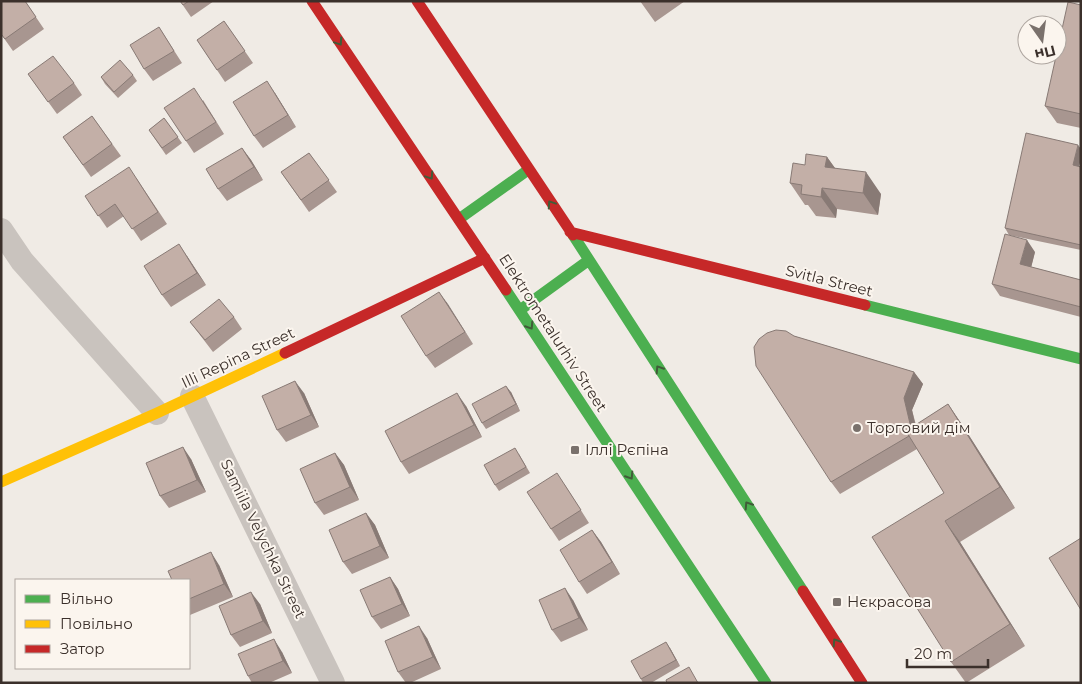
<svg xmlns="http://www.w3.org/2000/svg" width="1082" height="684" font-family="Montserrat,sans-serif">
  <rect width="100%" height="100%" fill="#f0ebe5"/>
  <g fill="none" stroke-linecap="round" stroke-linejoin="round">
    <path stroke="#c9c3be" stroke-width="24" d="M1 230 22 261 157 413
      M192 396 333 683"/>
    <path stroke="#4caf50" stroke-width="11" d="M459 219 528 170
      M573 235 803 591
      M506 290 766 683
      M865 305 1081 359
      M520 310 589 260"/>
    <path stroke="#ffc107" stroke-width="11" d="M1 482 157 413 285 353"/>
    <path stroke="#c62828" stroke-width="11" d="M312 1 506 290
      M417 1 573 235
      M570 232 865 305
      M285 353 485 258
      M803 591 862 683"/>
  </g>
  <path fill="#a89690" d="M25 1 44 29 13 51 1 34Z
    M180 1H214L191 17Z
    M640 1H685L655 22Z
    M1081 5V128L1057 123 1045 106Z
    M224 21 253 63 225 82 197 40Z
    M159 27 182 63 153 81 144 69Z
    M28 74 74 83 82 95 57 114Z
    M133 75 137 81 118 98 105 84 101 77Z
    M275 93 296 127 263 148 254 136Z
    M203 100 224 134 194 153 186 141Z
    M92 116 121 156 91 177 63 137Z
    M164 118 182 143 166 155 149 130Z
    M242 148 251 160 263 180 227 201 218 189Z
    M1081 149V158L1079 166 1081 167V250L1009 235 1005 228Z
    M309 153 337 192 309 212 281 172Z
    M827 157 835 168 881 194 878 215 837 209 836 218 816 216 808 205H805L790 183 805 165Z
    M137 179 167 224 141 241 124 216 107 228 85 196Z
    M1035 252 1031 267 1081 280V317L1000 296 992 284Z
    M187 256 206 285 171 307 162 295Z
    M439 292 473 344 435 368 426 356Z
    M234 317 242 329 213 352 190 322Z
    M794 336 914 372 923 384 912 410 916 425 948 404 963 426 1015 508 960 542 1025 646 966 683 951 662 944 493 917 449 840 494 831 482Z
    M511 392 520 411 486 429 482 423Z
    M304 393 319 427 286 442 277 430Z
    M466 406 482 437 409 474 401 462Z
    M335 453 344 465 359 500 324 515 315 503Z
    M519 454 530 473 499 491 495 485Z
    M191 459 206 492 169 508 160 496Z
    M565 485 589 523 559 541 551 529Z
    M366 513 375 525 389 558 352 574 343 562Z
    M592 530 601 542 620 574 587 594 579 582Z
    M219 565 233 597 190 615 189 614V580Z
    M390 577 398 589 410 616 381 629 372 617Z
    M573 600 588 630 561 642 552 630Z
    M260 604 272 633 240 647 231 635Z
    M427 638 441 669 410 683H406L398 672Z
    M670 648 680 666 651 683H643L641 679Z
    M282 652 292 673 269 683H252L248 676Z"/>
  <path fill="#887a75" d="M267 81 275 93 296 127 288 115Z
    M1078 145 1081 149V158L1078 171 1073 165Z
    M242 148 251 160 263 180 254 167Z
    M827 157 842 178 825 167Z
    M866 172 881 194 878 215 863 193Z
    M822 188 837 209 836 218 821 197Z
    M1027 240 1035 252 1029 276 1020 264Z
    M179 244 187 256 206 285 197 273Z
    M439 292 448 304 473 344 465 332Z
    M914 372 923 384 912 410 920 446 912 434 904 398Z
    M295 381 304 393 319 427 311 415Z
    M506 386 511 392 520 411 516 404Z
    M457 393 466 406 482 437 474 425Z
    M948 404 963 426 1015 508 1000 487Z
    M183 447 191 459 206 492 197 480Z
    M335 453 344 465 359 500 350 487Z
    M366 513 375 525 389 558 380 546Z
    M945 521 960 542 1025 646 1010 624Z
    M592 530 601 542 620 574 612 562Z
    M211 552 219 565 233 597 224 584Z
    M390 577 398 589 410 616 402 604Z
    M565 588 573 600 588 630 579 618Z
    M251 592 260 604 272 633 263 621Z
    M419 626 427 638 441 669 433 657Z
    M274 639 282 652 292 673 283 661Z
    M666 642 670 648 680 666 676 660Z"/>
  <path fill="#c3afa7" stroke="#887a75" d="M1 1H25L36 17 5 39 1 34Z
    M180 1H189L183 5Z
    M1068 2 1081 5V114L1045 106Z
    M224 21 245 51 217 70 197 40Z
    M159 27 174 51 144 69 130 45Z
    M53 56 74 83 48 102 28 74Z
    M120 60 133 75 114 92 101 77Z
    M267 81 288 115 254 136 233 102Z
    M194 88 216 122 186 141 164 108Z
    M92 116 112 144 83 165 63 137Z
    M164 118 178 137 162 148 149 130Z
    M1026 133 1078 145 1073 165 1081 167V245L1005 228Z
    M242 148 254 167 218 189 206 169Z
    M309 153 329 180 301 200 281 172Z
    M806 154 827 157 825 167 866 172 863 193 822 188 821 197 801 194 802 185 790 183 793 163 805 165Z
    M129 167 158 212 132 229 115 204 98 216 85 196Z
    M1005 234 1027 240 1020 264 1081 280V307L992 284Z
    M179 244 197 273 162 295 144 266Z
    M439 292 465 332 426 356 401 316Z
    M219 299 234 317 205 340 190 322Z
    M776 330 786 331 794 336 914 372 904 398 911 428 906 431 909 436 831 482 756 366 754 347 759 339 767 333Z
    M295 381 311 415 277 430 262 396Z
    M506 386 516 404 482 423 472 404Z
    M457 393 474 425 401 462 385 431Z
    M948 404 1000 487 945 521 1010 624 951 662 872 537 944 493 906 431Z
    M183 447 197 480 160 496 146 463Z
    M515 448 526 467 495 485 484 465Z
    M335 453 350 487 315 503 300 469Z
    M557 473 581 510 551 529 527 492Z
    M366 513 380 546 343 562 329 530Z
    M592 530 612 562 579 582 560 550Z
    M1081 538V610L1049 558Z
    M211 552 224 584 189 599V580H172L168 571Z
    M390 577 402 604 372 617 360 590Z
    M565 588 579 618 552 630 539 600Z
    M251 592 263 621 231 635 219 606Z
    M419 626 433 657 398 672 385 641Z
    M274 639 283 661 248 676 238 654Z
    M666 642 676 660 641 679 631 661Z
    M689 667 698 683H667L666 680Z"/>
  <defs><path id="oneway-chevron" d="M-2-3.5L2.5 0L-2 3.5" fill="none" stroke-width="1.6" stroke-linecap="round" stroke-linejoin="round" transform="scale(1.25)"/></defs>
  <g stroke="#415c38">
    <use href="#oneway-chevron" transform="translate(339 42) rotate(56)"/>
    <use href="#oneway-chevron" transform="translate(430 176) rotate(56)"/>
    <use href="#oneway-chevron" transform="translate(551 204) rotate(-124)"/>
    <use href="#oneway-chevron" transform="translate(530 326) rotate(57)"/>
    <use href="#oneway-chevron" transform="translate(659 369) rotate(-123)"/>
    <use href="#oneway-chevron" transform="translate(630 476) rotate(57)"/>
    <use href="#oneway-chevron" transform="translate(748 505) rotate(-123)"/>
    <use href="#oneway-chevron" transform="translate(836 642) rotate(-123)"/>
  </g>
  <g fill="#7a716c" stroke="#fbf5ee" stroke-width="2">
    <circle cx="857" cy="428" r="5"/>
    <rect x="570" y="445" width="10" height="10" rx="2.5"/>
    <rect x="832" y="597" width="10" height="10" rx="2.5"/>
  </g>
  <g text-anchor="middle" stroke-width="4" stroke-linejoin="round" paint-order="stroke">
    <g font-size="15" fill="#3b302b" stroke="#fbf5ee">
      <text transform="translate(829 281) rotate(14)" y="5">Svitla Street</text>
      <text transform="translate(553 333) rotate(57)" y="5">Elektrometalurhiv Street</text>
      <text transform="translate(238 358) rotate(-25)" y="5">Illi Repina Street</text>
      <text transform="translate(263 539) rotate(64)" y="5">Samiila Velychka Street</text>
    </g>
    <g font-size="15" fill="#3b302b" stroke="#fbf5ee" text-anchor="start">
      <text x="867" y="433">Торговий дім</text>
      <text x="585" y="455">Іллі Рєпіна</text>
      <text x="847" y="607">Нєкрасова</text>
    </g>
  </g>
  <rect width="1082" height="684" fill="none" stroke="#3b302b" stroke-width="5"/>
  <rect x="15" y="579" width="175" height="90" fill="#fbf5ee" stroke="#aea6a0"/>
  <rect x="25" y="595" width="25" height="8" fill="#4caf50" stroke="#aea6a0"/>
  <text x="60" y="604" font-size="15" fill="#3b302b">Вільно</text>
  <rect x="25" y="620" width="25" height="8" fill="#ffc107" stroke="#aea6a0"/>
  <text x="60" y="629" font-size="15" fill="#3b302b">Повільно</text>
  <rect x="25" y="645" width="25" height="8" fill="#c62828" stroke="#aea6a0"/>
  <text x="60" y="654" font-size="15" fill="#3b302b">Затор</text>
  <g transform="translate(1042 40) rotate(166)"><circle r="24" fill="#fbf5ee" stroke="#aea6a0"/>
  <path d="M0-4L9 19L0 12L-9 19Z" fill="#7a716c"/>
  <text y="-8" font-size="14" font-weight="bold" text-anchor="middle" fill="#3b302b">Пн</text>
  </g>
  <path d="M907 659v8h81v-8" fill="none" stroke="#3b302b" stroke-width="2.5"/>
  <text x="914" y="659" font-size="15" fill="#3b302b" stroke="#fbf5ee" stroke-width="4" paint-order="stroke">20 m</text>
</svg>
